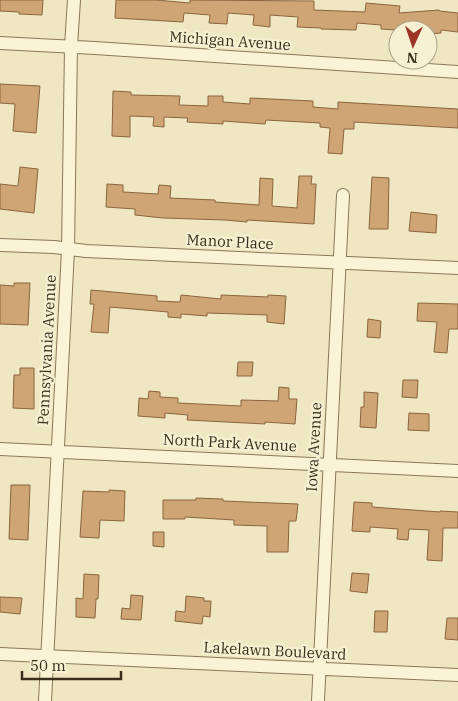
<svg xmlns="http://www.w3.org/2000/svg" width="458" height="701" font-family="'IBM Plex Serif',serif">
  <rect width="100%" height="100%" fill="#efe7c2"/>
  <path fill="#cfa576" stroke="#8a643d" d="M0 0H43L42 15 19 14V12L0 11Z
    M116 0H156L190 3V0L314 1V10L365 12 366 3 400 6 399 13 439 10 440 11 458 13V32L441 30V33L428 34V30H425V28L396 30 381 29V25L357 23 356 30 321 29V28L297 27 298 17 270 15V27L253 25 254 15 228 13 227 24 209 23 210 15 184 13 183 22 115 18Z
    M0 84 40 86 36 133 13 131 15 104 0 103Z
    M113 91 131 92V95L180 96 179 105 208 106V96H223V102L250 104V98L313 101V107L338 109V102L458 109V128L354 122V129H344L342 154 328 153 330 128 320 127V123L266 120 265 124 223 121V124L187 122 188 118 164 117V127L153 126 154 117 130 116V137L112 136Z
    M20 167 38 169 34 213 0 209V184L18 186Z
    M299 176H312L311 184H316L314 224 247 220V222L225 220 163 218 135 215V209L106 207 107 184 123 185V192L158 194 159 185 171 186 170 198 215 200V202L259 205 260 178 273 179 272 206 297 208Z
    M372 177 389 178 388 229H369Z
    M411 212 437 215 436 233 409 231Z
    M14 283H30L28 325 0 324V285L14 286Z
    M91 290 157 296V301L180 302 181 295 221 299V295L268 297V295L286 296 284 324 267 322V315L207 313V316L181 314V318L168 317V312L110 307 108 333 91 332 94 304H90Z
    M418 303 458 304V329H449L447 353 434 352 437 322 417 321Z
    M368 319 381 321 380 338 367 337Z
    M238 362H253L252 376H237Z
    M20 368H34V409L13 408 14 375H20Z
    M403 380H418L417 398 402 397Z
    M279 387 289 388V399H297L295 424 265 422V424L187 420 188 415 165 413V418L138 416 139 398 148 399 149 391 160 392V397L178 398V403L241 406V400L278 401Z
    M364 392 378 393 376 428 360 427 361 407H364Z
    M409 413 429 414V431L408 430Z
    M11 485H30L28 540 9 539Z
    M109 490 125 491 124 521 100 520 99 538 80 537 83 491 109 492Z
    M196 498 223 499V501L298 504 296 521H289L288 552H267V526L234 525V520L185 517V519H163V500H196Z
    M354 502 372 503V507L440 512V511L458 512V528H443L442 561 427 560 429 530 409 529 408 540 397 539 398 529 370 527V532L352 531Z
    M153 532H164V547L153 546Z
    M352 573 369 574 367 593 350 591Z
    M84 574 99 575 98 599H96L95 618 76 617V598L83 599Z
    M131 595 143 596 141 620 121 619 122 608 130 609Z
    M186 596 204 598V601H211L210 617 203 616 202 624 175 621 176 611 185 612Z
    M0 597 22 598 20 614 0 612Z
    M375 611H388L387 632H374Z
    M447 618H458V640L445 639Z"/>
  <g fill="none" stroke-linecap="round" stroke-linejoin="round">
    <defs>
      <path id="street" d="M0 43 95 48 458 72
        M0 245 54 247 86 251 458 268
        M0 449 458 471
        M0 654 458 675
        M45 701 68 250 71 46 74 0
        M318 701 343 195"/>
    </defs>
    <use href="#street" stroke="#8a7858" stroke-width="14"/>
    <use href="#street" stroke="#faf3d5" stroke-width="12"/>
  </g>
  <g text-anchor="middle" stroke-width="4.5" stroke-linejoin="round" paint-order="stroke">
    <g font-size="15" fill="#392e1d" stroke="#f7f0d2">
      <text transform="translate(230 41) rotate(4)" y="5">Michigan Avenue</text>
      <text transform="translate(230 242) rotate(3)" y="5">Manor Place</text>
      <text transform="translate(47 350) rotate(-87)" y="5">Pennsylvania Avenue</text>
      <text transform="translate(230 443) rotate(3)" y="5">North Park Avenue</text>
      <text transform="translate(314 447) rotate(-87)" y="5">Iowa Avenue</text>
      <text transform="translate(275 651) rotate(3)" y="5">Lakelawn Boulevard</text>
    </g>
  </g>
  <g transform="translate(413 45) rotate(183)"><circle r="24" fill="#f7f0d2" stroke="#aba28a"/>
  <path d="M0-4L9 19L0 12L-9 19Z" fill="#9b3326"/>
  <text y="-8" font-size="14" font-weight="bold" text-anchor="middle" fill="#392e1d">N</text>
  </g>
  <path d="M22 671v8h99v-8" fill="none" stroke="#392e1d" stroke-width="2.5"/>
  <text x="30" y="671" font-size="15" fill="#392e1d" stroke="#f7f0d2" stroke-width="4" paint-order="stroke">50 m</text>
</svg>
